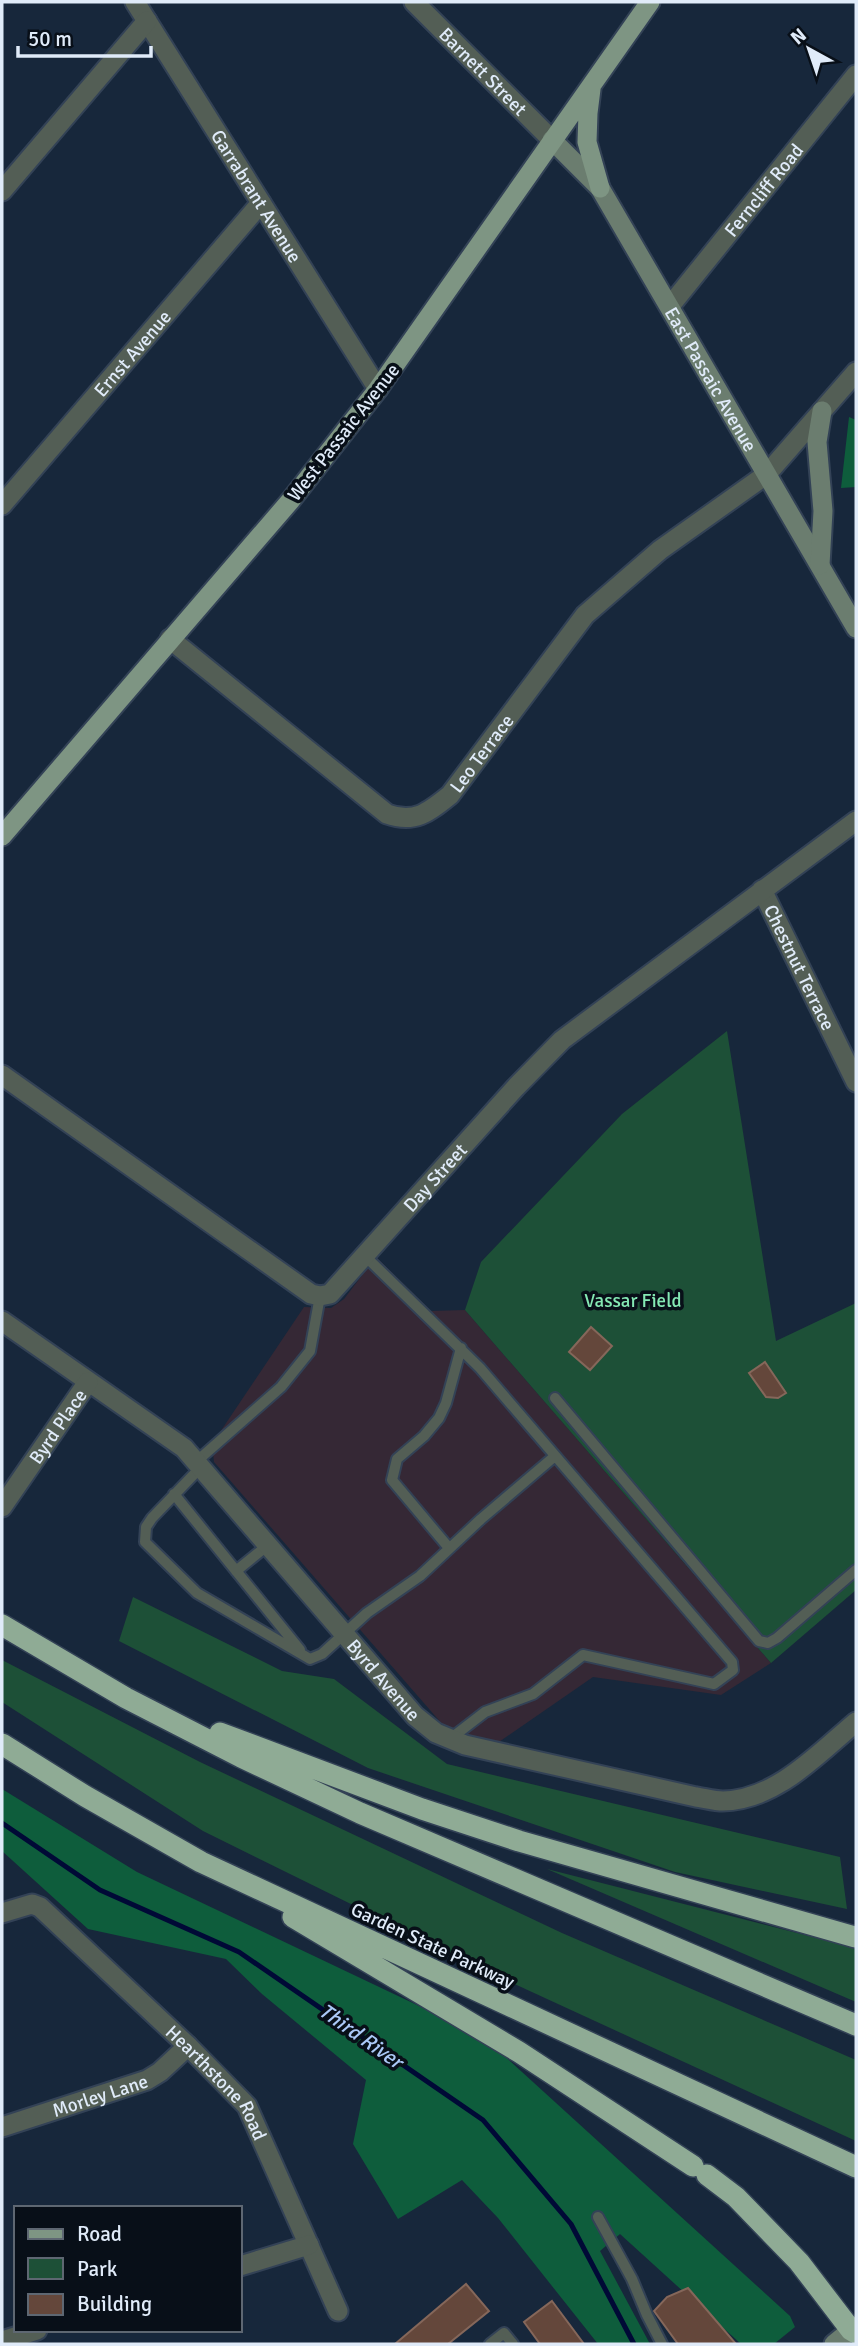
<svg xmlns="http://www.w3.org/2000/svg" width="858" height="2346" font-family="Signika,sans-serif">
  <rect width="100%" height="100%" fill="#17273b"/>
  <path fill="#352835" d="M376 1257 431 1311 465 1310 771 1663 721 1695 593 1677 496 1744 450 1733 214 1462 212 1444 304 1307 331 1308 344 1299Z"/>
  <path fill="#1d5037" d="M727 1031 776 1341 856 1303V1590L771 1663 465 1310 481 1262 622 1114Z
    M133 1597 282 1671 334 1679 447 1764 840 1857 847 1909 675 1872 368 1768 119 1641Z
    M2 1660 200 1762 562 1933 856 2060V2141L497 1976 203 1831 2 1702Z
    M547 1869 856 1948V2002Z"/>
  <path fill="#0e5d3c" d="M849 417 856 420V487L841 488Z
    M2 1789 137 1872 457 2024 487 2040 790 2316 795 2327 774 2344H741L620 2234 600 2251 650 2344H598L498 2218 462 2180 398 2219 353 2144 366 2080 262 1994 226 1959 88 1929 2 1851Z"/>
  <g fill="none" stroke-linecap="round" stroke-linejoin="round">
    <path stroke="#000936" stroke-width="5" d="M2 1823 100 1890 239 1952 483 2120 571 2224 634 2344"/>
  </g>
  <path fill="#64473b" stroke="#85675a" stroke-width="2" d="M591 1327 612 1346 590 1370 569 1352Z
    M765 1362 786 1393 778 1398 766 1397 749 1373Z
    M466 2284 489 2311 448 2344H395Z
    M688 2288 736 2344H678L654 2311 667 2297Z
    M552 2301 584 2344H540L524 2322Z"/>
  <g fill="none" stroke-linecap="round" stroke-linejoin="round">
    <defs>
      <path id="service" d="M364 1255 480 1368 732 1662 733 1670 714 1684 583 1655 533 1694 485 1712 450 1739
        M555 1398 759 1641 768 1643 777 1638 856 1570
        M197 1461 281 1387 310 1351 320 1296
        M201 1467 152 1518 146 1527 145 1542 197 1593 310 1659 322 1654 367 1613 420 1576 481 1519 555 1456
        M174 1494 300 1650
        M449 1548 392 1480 397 1459 424 1436 439 1418 446 1403 461 1348
        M236 1571 268 1545
        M598 2217 632 2279 647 2315 662 2344
        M490 2344 504 2333 513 2344"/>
      <g id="minor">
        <path id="s1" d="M135 2 378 389"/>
        <path id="s2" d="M414 2 552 140"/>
        <path d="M2 191 147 21"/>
        <path id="s3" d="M670 306 856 75"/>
        <path id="s4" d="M2 505 261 203"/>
        <path id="s5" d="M170 639 387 814C415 824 429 812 450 795L585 615 660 550 767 474 856 372"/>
        <path id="s6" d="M762 890 856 1082"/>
        <path id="s7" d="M2 1075 311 1294 320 1296 330 1294 516 1087 562 1040 856 821"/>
        <path id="s8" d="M2 1321 184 1448 415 1716 436 1733 465 1745 696 1797C704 1798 714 1801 723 1801 776 1800 818 1754 856 1722"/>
        <path id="s9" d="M2 1507 88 1382"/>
        <path id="s10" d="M2 1913 32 1904 40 1907 188 2046 247 2106 338 2311"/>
        <path id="s11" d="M2 2127 147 2080 160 2072 188 2046"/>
        <path d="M240 2266 309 2245"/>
        <path d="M2 2341 37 2330"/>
      </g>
      <g id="secondary">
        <path id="s12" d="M552 140 600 188 856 628"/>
        <path d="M820 565 823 511 817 442 822 411"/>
        <path d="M834 2344 856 2326"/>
      </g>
      <path id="primary" d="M591 89 588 113 587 142 600 188
        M2 836 291 500 378 389 650 2"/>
      <path id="motorway" d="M2 1625 126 1698 241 1757 360 1813 856 2025
        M220 1733 422 1809 519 1841 855 1937
        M2 1744 85 1796 201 1862 856 2167
        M293 1917 519 2052 693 2166
        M707 2175 736 2197 799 2262 851 2330 856 2333"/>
    </defs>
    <use href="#service" stroke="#334256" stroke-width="14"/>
    <use href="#minor" stroke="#334256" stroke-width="23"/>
    <use href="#secondary" stroke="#334256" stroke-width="23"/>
    <use href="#primary" stroke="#334256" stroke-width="23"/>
    <use href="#motorway" stroke="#334256" stroke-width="24"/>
    <use href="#service" stroke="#535e55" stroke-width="10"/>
    <use href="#minor" stroke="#535e55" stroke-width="19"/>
    <use href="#secondary" stroke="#6b7d6f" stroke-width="19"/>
    <use href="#primary" stroke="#7e9583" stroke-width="19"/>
    <use href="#motorway" stroke="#8fab95" stroke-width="21"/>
  </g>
  <g text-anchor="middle" stroke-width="7" stroke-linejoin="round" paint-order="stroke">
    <g font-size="19" fill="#e0ebf9" stroke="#080f18">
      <text dy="7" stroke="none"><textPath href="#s2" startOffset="98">Barnett Street</textPath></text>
      <text dy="7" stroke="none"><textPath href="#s3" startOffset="149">Ferncliff Road</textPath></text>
      <text dy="7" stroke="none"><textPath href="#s1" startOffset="229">Garrabrant Avenue</textPath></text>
      <text dy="7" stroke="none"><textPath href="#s4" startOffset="200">Ernst Avenue</textPath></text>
      <text dy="7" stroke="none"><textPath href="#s12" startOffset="289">East Passaic Avenue</textPath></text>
      <text transform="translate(343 432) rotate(-52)" y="7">West Passaic Avenue</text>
      <text dy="7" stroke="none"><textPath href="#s5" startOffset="401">Leo Terrace</textPath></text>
      <text dy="7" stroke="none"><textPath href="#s6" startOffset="86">Chestnut Terrace</textPath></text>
      <text dy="7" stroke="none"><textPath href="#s7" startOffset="555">Day Street</textPath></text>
      <text dy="7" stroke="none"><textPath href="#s9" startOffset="98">Byrd Place</textPath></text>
      <text dy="7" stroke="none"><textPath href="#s8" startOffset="528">Byrd Avenue</textPath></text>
      <text transform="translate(433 1945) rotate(25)" y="7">Garden State Parkway</text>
      <text dy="7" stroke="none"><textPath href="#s10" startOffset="290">Hearthstone Road</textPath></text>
      <text dy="7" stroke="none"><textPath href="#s11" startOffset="103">Morley Lane</textPath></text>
    </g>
    <g font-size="19" fill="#85e9b4" stroke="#080f18">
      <text x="633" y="1307">Vassar Field</text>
    </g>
    <g font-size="21" font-style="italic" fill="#abc9f7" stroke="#080f18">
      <text transform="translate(361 2036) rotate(35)" y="7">Third River</text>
    </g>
  </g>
  <rect width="858" height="2346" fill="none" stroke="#e0ebf9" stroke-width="7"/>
  <rect x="14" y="2206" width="228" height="126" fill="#080f18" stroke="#5e6772" stroke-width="2"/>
  <rect x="28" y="2229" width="35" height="10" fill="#7e9583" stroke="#5e6772" stroke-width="2"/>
  <text x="77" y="2241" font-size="21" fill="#e0ebf9">Road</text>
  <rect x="28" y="2258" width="35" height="21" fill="#1d5037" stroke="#5e6772" stroke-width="2"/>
  <text x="77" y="2276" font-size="21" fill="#e0ebf9">Park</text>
  <rect x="28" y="2294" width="35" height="21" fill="#64473b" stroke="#5e6772" stroke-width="2"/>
  <text x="77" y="2311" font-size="21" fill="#e0ebf9">Building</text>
  <g transform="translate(809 49) rotate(320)" stroke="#080f18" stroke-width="5" paint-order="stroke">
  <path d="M0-5L12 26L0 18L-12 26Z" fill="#e0ebf9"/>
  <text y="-10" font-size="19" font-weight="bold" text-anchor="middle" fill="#e0ebf9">N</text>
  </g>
  <path d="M18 46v10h133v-10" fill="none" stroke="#e0ebf9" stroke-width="3.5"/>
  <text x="28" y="46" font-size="21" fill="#e0ebf9" stroke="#080f18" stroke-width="5" paint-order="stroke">50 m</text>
</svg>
